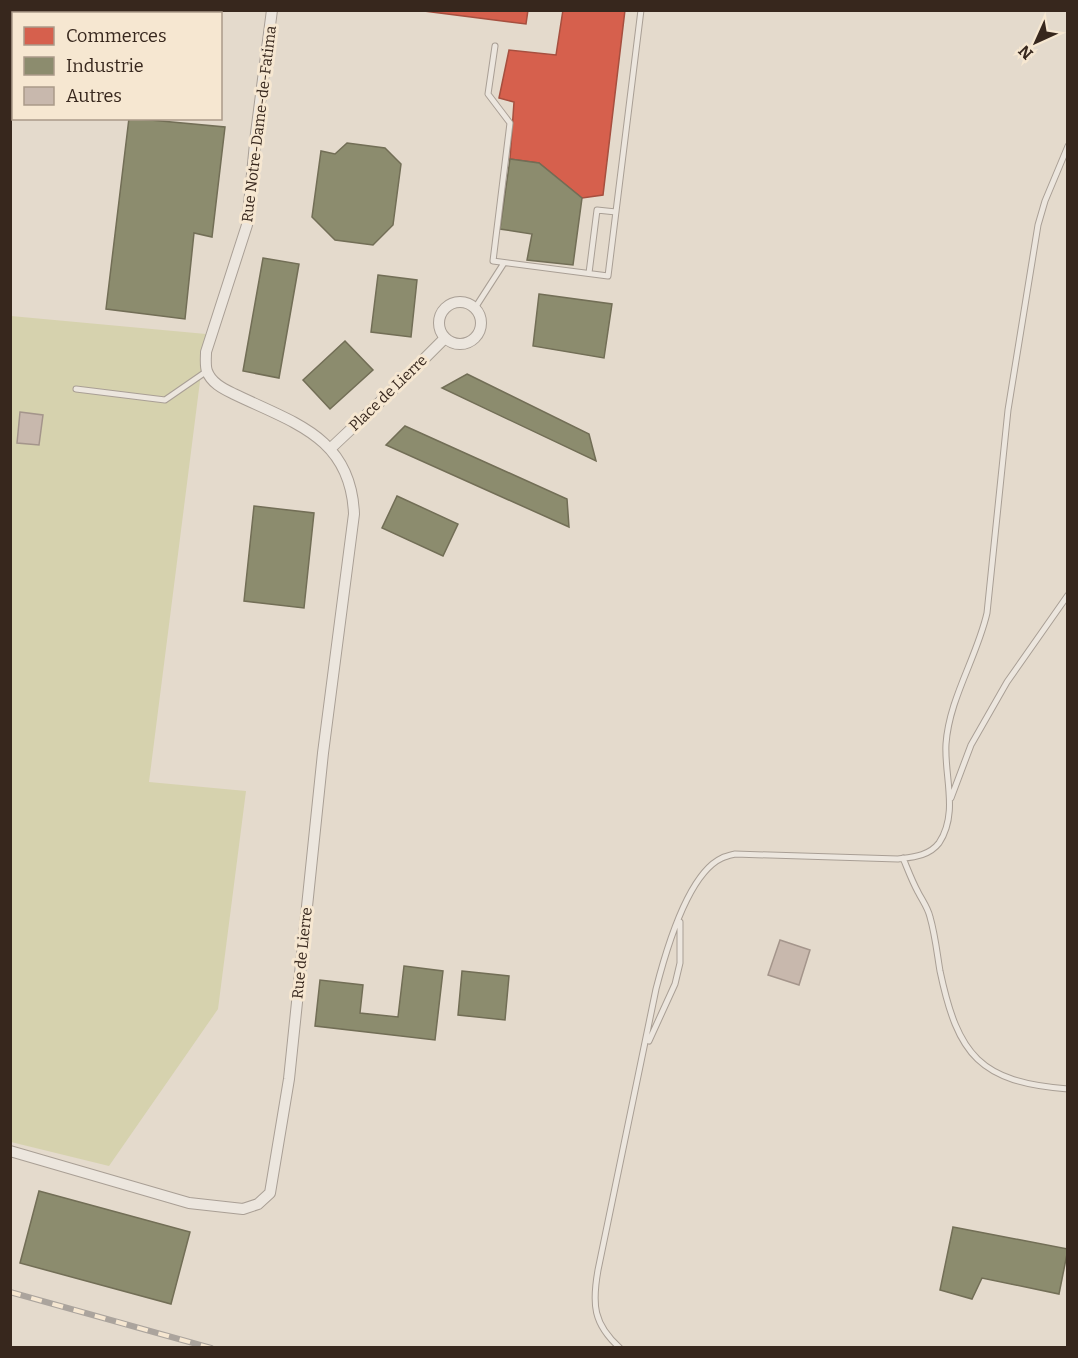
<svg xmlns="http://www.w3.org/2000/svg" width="1078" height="1358" font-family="Bitter,serif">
  <rect width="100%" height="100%" fill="#e4dacc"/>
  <path fill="#d6d2ae" d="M11 316 206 334 149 782 246 791 218 1009 109 1166 11 1142Z"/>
  <path fill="#d6604d" stroke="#a64f3f" stroke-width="1.5" d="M416 10H528L526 24Z
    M563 10H625L603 195 582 198 539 163 510 159 514 102 499 98 509 50 556 55Z"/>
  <path fill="#8c8c6e" stroke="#726e56" stroke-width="1.5" d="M129 118 225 127 212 237 194 233 185 319 106 309Z
    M347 143 385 148 401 164 393 225 373 245 335 240 312 217 321 151 335 154Z
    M510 159 539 163 582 198 573 265 527 260 532 234 500 229Z
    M263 258 299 264 279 378 243 371Z
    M378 275 417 280 411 337 371 332Z
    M539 294 612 304 604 358 533 346Z
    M345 341 373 370 330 409 303 380Z
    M467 374 589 434 596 461 442 388Z
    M405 426 567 499 569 527 386 445Z
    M397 496 458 524 443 556 382 528Z
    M254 506 314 513 304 608 244 601Z
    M404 966 443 971 435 1040 315 1026 320 980 363 985 360 1013 398 1017Z
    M462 971 509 976 505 1020 458 1015Z
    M39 1191 190 1232 171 1304 20 1263Z
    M953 1227 1068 1249 1059 1294 982 1278 972 1299 940 1290Z"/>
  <path fill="#c8b8ad" stroke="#a4958b" stroke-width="1.5" d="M20 412 43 415 39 445 17 443Z
    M780 940 810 950 799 985 768 975Z"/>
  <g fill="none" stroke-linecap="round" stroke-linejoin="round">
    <defs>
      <path id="lane" d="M495 46 488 94 510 123 493 261 608 276 641 10
        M589 273 597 210 616 212
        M475 308 504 263
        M76 389 165 400 207 371
        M951 798 971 745 1007 682 1068 595
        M903 858C908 870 912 881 918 892 922 900 928 908 930 917 935 934 937 953 940 971 958 1056 980 1082 1068 1089
        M649 1041 675 984 680 963V922
        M620 1348C593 1324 592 1304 598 1270L656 989C665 954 687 874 722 858 726 856 731 855 735 854L898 859C913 857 929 856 939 843 959 813 944 776 946 744 949 699 977 657 987 613L1008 410 1038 225 1045 201 1068 146"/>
      <path id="street" d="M439 323a21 21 0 1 1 42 0a21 21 0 1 1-42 0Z
        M331 448 400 383 445 338
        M10 1151 189 1203 243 1209 258 1204 270 1193 289 1079 323 753 354 514C351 437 294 423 234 394 224 389 211 383 207 371 205 366 206 358 206 352L247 225 256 133 272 10"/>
    </defs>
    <use href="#lane" stroke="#a99f95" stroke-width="7"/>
    <use href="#street" stroke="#a99f95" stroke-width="12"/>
    <use href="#lane" stroke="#ece6de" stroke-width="5"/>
    <use href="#street" stroke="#ece6de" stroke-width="10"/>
    <defs>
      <path id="rail" d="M10 1292 211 1348"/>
    </defs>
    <use href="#rail" stroke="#aba49d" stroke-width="6"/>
    <use href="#rail" stroke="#f6e7d1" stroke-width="4" stroke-dasharray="11" stroke-linecap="butt"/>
  </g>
  <g text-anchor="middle" stroke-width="6" stroke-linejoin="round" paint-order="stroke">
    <g font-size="15" fill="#37271d" stroke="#f6e7d1">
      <text transform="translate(259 124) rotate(-83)" y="5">Rue Notre-Dame-de-Fatima</text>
      <text transform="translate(388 393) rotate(-44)" y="5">Place de Lierre</text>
      <text transform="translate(302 953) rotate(-84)" y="5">Rue de Lierre</text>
    </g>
  </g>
  <rect width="1078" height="1358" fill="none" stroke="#37271d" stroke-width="24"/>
  <rect x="12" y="12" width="210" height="108" fill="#f6e7d1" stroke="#aa9a89" stroke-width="1.5"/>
  <rect x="24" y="27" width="30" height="18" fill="#d6604d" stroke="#aa9a89" stroke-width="1.5"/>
  <text x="66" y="42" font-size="18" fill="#37271d">Commerces</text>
  <rect x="24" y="57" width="30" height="18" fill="#8c8c6e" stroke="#aa9a89" stroke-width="1.5"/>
  <text x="66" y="72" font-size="18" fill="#37271d">Industrie</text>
  <rect x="24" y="87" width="30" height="18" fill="#c8b8ad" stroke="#aa9a89" stroke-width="1.5"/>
  <text x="66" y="102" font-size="18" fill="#37271d">Autres</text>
  <g transform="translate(1036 42) rotate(225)" stroke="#f6e7d1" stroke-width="4.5" paint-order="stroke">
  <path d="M0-4.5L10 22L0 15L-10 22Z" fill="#37271d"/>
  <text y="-9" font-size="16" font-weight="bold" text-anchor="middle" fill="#37271d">N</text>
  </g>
</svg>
